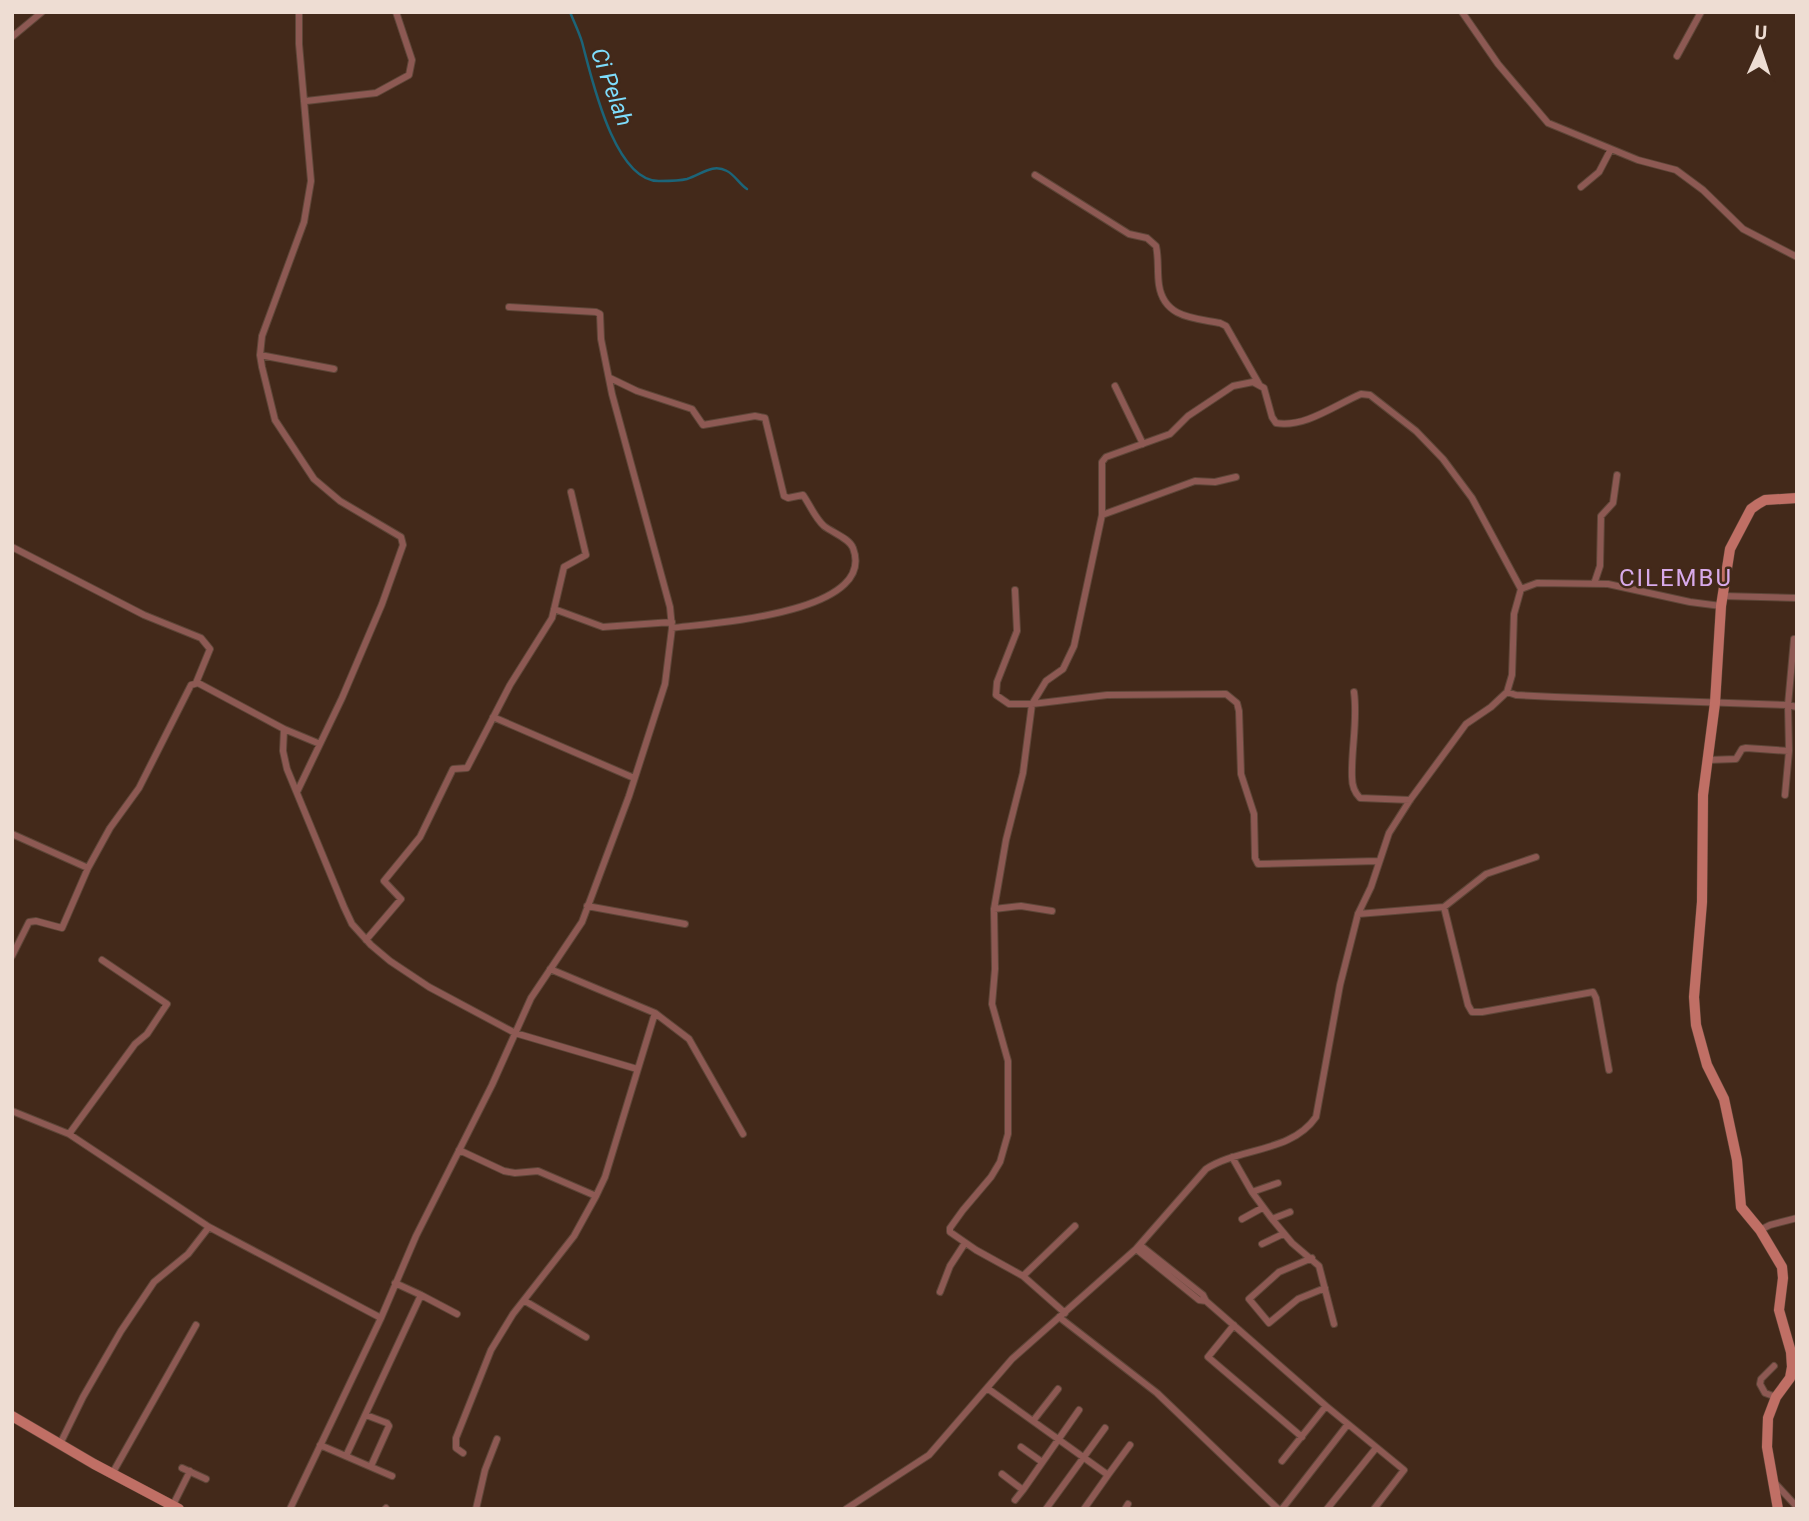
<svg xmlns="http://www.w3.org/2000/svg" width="1809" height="1521" font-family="Roboto,sans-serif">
  <rect width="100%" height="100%" fill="#43291a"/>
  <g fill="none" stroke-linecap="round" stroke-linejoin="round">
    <path stroke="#1c6478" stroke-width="2.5" d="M570 12C574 22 579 32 582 42 591 75 614 183 660 181 668 181 679 181 687 179 701 175 712 163 727 171 735 175 739 184 747 189"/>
    <defs>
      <path id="street" d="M1462 12 1498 64 1548 123 1638 160 1676 170 1703 190 1743 229 1797 257
        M12 37 42 12
        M1677 56 1701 12
        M306 101 376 93 409 75 412 60 396 12
        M1035 175 1121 229 1129 234 1147 238 1156 246C1159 259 1157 272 1159 285 1164 318 1194 318 1220 323L1226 326 1259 384
        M1581 187 1599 172 1611 149
        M260 355 334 369
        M610 378 637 391 692 409 703 425 755 416 765 418 784 496 788 498 803 495C810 505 815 518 824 526 833 533 849 538 853 548 878 614 710 623 672 628
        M1115 386 1143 444
        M1102 515 1195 481 1215 482 1236 477
        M12 547 144 615 201 638 210 649 196 683
        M1594 584 1600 566 1601 516 1613 503 1617 475
        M1015 590 1017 631 997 682 996 695 1009 704H1032L1107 695 1226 694 1237 703 1239 711 1241 774 1254 814 1255 858 1258 864 1378 861
        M1722 596 1797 598
        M554 609 603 627 672 622
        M1354 692C1358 721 1351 749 1352 777 1352 786 1354 792 1360 798L1410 800
        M1507 692 1516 695 1555 697 1788 705 1797 707
        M493 717 634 778
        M284 729 320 744
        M1708 760 1736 759 1742 749 1746 748 1789 751 1788 705 1794 639
        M297 792 342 698 382 604 403 545 401 537 340 501 314 479 275 420 262 367 260 355 262 336 304 222 311 181 299 44V12
        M1785 795 1789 751
        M12 834 88 868
        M587 906 685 924
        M1444 907 1468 1005 1472 1012H1482L1593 992 1596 998 1609 1070
        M994 909 1021 906 1052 911
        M1358 914 1444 907 1486 874 1536 857
        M366 940 401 899 384 881 420 837 453 769 467 768 510 685 552 618 564 567 586 555 571 492
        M12 956 29 922 36 921 62 928 88 868 110 828 139 788 191 685 198 683 284 729 283 751 287 769 344 907 352 924 371 945 390 961 429 987 515 1033 637 1069
        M550 969 655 1013 689 1039 743 1134
        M12 1111 69 1134 209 1227 381 1318
        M69 1134 135 1044 147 1034 167 1004 102 960
        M459 1150 504 1171 515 1173 538 1171 596 1196
        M1232 1157 1252 1192 1278 1183
        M1252 1192 1272 1219 1290 1212
        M1242 1219 1262 1208
        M1272 1219 1292 1243 1319 1266 1334 1324
        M1760 1230 1770 1225 1797 1218
        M1262 1244 1283 1234
        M1140 1245 1203 1295 1206 1301 1326 1406
        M1136 1249 1199 1300 1206 1301
        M1312 1258 1279 1272 1249 1299 1269 1323 1298 1299 1325 1288
        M1023 1276 1075 1226
        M940 1292 950 1266 965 1243
        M421 1295 457 1314
        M525 1301 586 1337
        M1065 1313 1023 1276 976 1250 950 1232V1228L963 1210 991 1177 1000 1162 1008 1134V1061L992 1004 995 969 994 909 1006 840 1023 773 1032 704 1046 681 1063 669 1074 646 1102 515V462L1106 457 1170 434 1188 416 1233 386 1253 382 1264 388 1272 417 1276 423C1305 428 1335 405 1361 394L1370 395 1416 431 1443 459 1472 498 1521 589
        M1059 1317 1157 1393 1278 1509
        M1234 1325 1208 1357 1302 1437
        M1774 1366 1761 1379 1760 1384 1765 1393 1776 1397
        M987 1388 1108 1475 1130 1445
        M366 1415 387 1423 389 1426 371 1466
        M1033 1421 1058 1389
        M60 1444 83 1397 121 1331 154 1282 188 1254 209 1227
        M320 1445 392 1476
        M1021 1447 1042 1462
        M463 1453 456 1448V1438L491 1350 513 1314 574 1236 596 1196 605 1177 655 1013
        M346 1456 421 1295 395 1283
        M1282 1461 1326 1406 1348 1424
        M182 1468 206 1479
        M112 1474 196 1325
        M1002 1474 1023 1490 1079 1410
        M1774 1482 1797 1507
        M1015 1500 1023 1490
        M173 1505 190 1471
        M290 1509 381 1318 416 1236 492 1085 531 998 582 922 629 796 665 684 672 628 670 607 612 394 601 339 600 314 596 312 509 307
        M385 1509 386 1508
        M476 1509 485 1470 497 1439
        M846 1509 929 1455 1012 1359 1136 1249 1206 1169C1240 1147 1291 1153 1316 1117L1340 985 1358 914 1371 887 1389 833 1410 800 1466 724 1491 707 1507 692 1512 675 1514 614 1521 589 1537 583 1608 584 1690 602 1721 606
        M1046 1509 1105 1428
        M1084 1509 1108 1475
        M1125 1509 1128 1504
        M1282 1509 1348 1424 1404 1470 1374 1509
        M1327 1509 1376 1448"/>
      <path id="secondary" d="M12 1416 94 1464 179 1509
        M1778 1509 1767 1447 1768 1418 1776 1397 1790 1378 1792 1367 1791 1352 1779 1310 1783 1278 1782 1267 1760 1230 1741 1207 1737 1160 1724 1099 1707 1065 1696 1025 1694 997 1702 902 1703 795 1715 703 1721 606 1730 549 1751 509 1758 504 1765 500 1797 498"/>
    </defs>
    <use href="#street" stroke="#5e4638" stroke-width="8"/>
    <use href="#secondary" stroke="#5e4638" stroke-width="11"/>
    <use href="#street" stroke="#8d5953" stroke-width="6"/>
    <use href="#secondary" stroke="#c06f65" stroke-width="10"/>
  </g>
  <g text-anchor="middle" stroke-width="5" stroke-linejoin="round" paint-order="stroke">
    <g font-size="23" font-style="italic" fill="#7eddfc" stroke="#43291a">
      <text transform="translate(612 87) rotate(70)" y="8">Ci Pelah</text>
    </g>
    <g font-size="24" letter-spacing="2" fill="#d8aaea" stroke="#43291a">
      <text x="1676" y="586">CILEMBU</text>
    </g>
  </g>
  <rect width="1809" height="1521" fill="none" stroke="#eeddd3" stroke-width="28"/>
  <g transform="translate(1760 49) rotate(3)" stroke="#43291a" stroke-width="5" paint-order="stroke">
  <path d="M0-5L12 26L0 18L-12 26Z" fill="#eeddd3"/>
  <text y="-10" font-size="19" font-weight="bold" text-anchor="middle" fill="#eeddd3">U</text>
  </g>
</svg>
